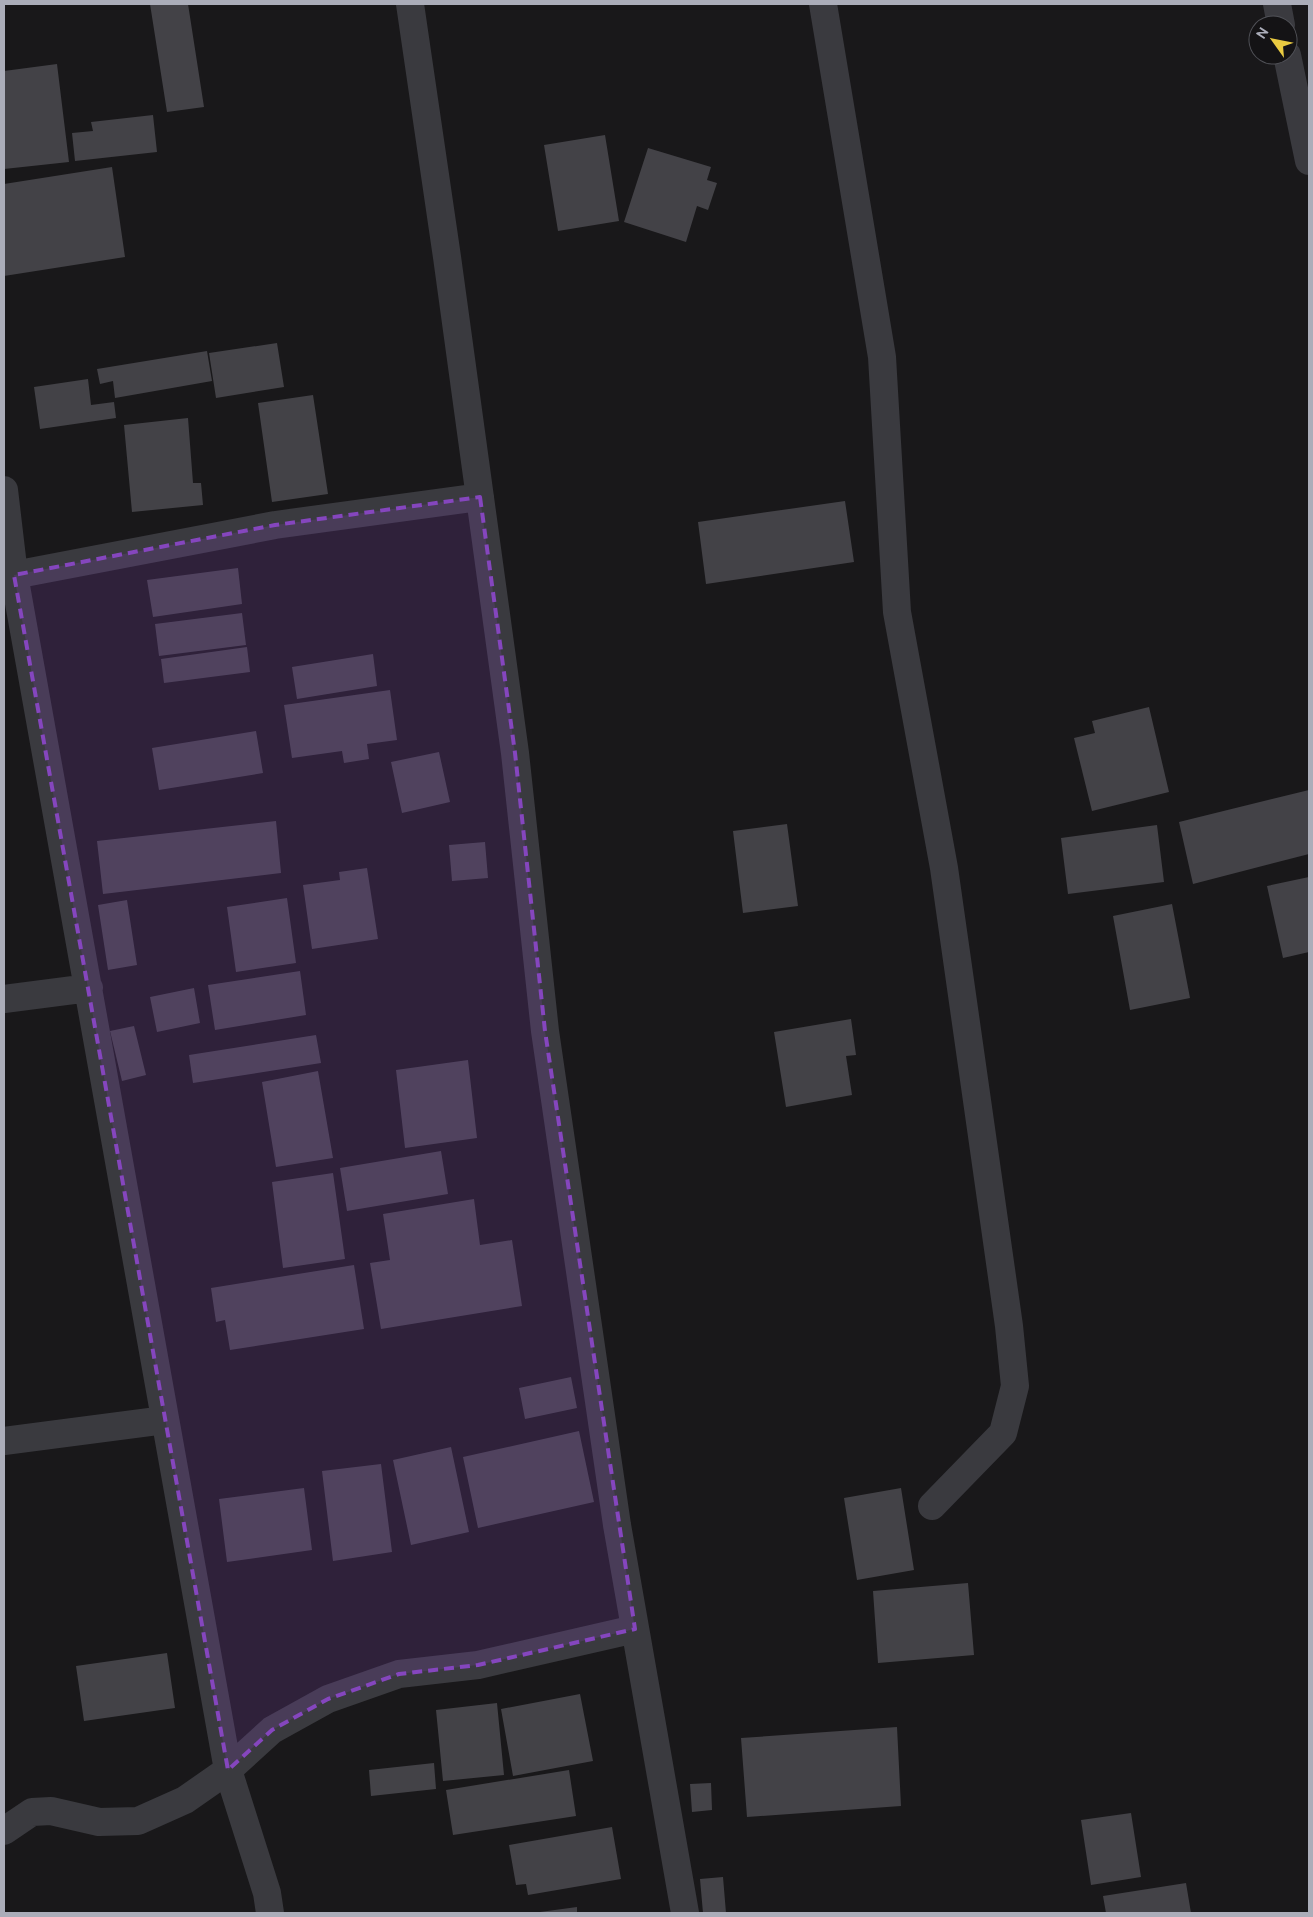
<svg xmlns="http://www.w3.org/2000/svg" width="1313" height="1917" font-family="Ubuntu,sans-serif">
  <rect width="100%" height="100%" fill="#19181a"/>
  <path fill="#434247" d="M150 4H188L204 107 167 112Z
    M57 64 69 162 4 169V71Z
    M153 115 157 152 75 161 72 133 93 131 91 122Z
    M605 135 619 221 558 231 544 145Z
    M648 148 711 167 707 180 717 183 708 210 697 206 686 242 624 222Z
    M112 167 125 257 4 276V184Z
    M277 343 284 387 216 398 209 353Z
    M207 351 212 381 115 398 113 381 100 384 97 369Z
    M88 379 91 405 114 402 116 418 40 429 34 387Z
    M313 395 328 494 272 502 258 403Z
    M188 418 193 483H201L203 505 132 512 124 425Z
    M845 501 854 562 706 584 698 522Z
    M238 568 242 604 153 617 147 580Z
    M242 613 246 645 159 656 155 624Z
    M247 647 250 672 164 683 161 659Z
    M373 654 377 686 297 699 292 667Z
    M390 690 397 740 367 744 369 759 344 763 342 751 292 758 284 705Z
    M1149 707 1169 792 1092 811 1074 738 1095 733 1092 721Z
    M256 731 263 773 159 790 152 748Z
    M439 752 450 802 402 813 391 762Z
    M1309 790V854L1193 884 1179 822Z
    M276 821 281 873 103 894 97 841Z
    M787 824 798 906 743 913 733 831Z
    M1157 825 1164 882 1068 894 1061 838Z
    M485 842 488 878 452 881 449 845Z
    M367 868 378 939 312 949 303 885 340 880 339 872Z
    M1309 877V952L1283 958 1267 886Z
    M287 898 296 963 236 972 227 907Z
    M127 900 137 965 108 970 98 905Z
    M1172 904 1190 998 1130 1010 1113 916Z
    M300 971 306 1015 215 1030 208 985Z
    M194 988 200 1023 157 1032 150 997Z
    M851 1019 856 1055 846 1056 852 1095 786 1107 774 1032Z
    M134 1026 146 1075 122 1081 110 1031Z
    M316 1035 321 1063 193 1083 189 1055Z
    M468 1060 477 1138 405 1148 396 1070Z
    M318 1071 333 1158 276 1167 262 1082Z
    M441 1151 448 1194 347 1211 340 1168Z
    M333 1173 345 1259 283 1268 272 1182Z
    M474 1199 480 1245 512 1240 522 1306 381 1329 370 1263 390 1260 383 1214Z
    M354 1265 364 1329 230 1350 225 1320 216 1322 211 1288Z
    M571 1377 577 1408 525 1419 519 1388Z
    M579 1431 594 1502 478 1528 463 1457Z
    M451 1447 469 1532 411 1545 393 1460Z
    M381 1464 392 1552 333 1561 322 1471Z
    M304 1488 312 1550 227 1562 219 1499Z
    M901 1488 914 1570 857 1580 844 1498Z
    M968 1583 974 1655 878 1663 873 1591Z
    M167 1653 175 1708 84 1721 76 1666Z
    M580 1694 593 1761 513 1776 501 1709Z
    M497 1703 504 1775 443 1781 436 1710Z
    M897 1727 901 1806 747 1817 741 1738Z
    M434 1763 436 1789 371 1796 369 1770Z
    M569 1770 576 1816 453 1835 446 1790Z
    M711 1783 712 1810 692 1812 690 1784Z
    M1131 1813 1141 1877 1091 1885 1081 1820Z
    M612 1827 621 1879 528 1895 526 1884 516 1885 509 1845Z
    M723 1877 726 1913H703L700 1879Z
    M1186 1883 1191 1913H1106L1103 1896Z
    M577 1907V1913H540V1912Z"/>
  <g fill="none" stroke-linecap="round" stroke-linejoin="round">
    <path stroke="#3a3a3f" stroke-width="28" d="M410 4 447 257 515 753 545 1031 617 1525 685 1913
      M823 4 882 357 897 612 944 868 1009 1326 1015 1386 1003 1433 932 1506
      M1277 4 1281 25
      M1287 55 1309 161
      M4 490 14 575 4 574
      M4 999 89 988
      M4 1441 165 1420
      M4 1831 32 1812 51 1811 99 1822 138 1821 185 1800 228 1770 272 1730 328 1699 399 1674 478 1665 635 1629
      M270 1913 267 1893 228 1770 14 575 275 525 480 497"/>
  </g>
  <path fill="#8546be" fill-opacity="0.2" stroke="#8546be" stroke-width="4" stroke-dasharray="10 6" stroke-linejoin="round" d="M480 497 515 753 545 1031 635 1629 478 1665 399 1674 328 1699 272 1730 228 1770 14 575 275 525Z"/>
  <rect width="1313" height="1917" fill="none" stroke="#abadb9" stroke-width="10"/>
  <g transform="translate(1273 40) rotate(303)"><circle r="24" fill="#141315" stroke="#505157"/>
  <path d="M0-4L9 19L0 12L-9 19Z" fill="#eacb41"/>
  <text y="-8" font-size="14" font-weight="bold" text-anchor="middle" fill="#abadb9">N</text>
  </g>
</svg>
